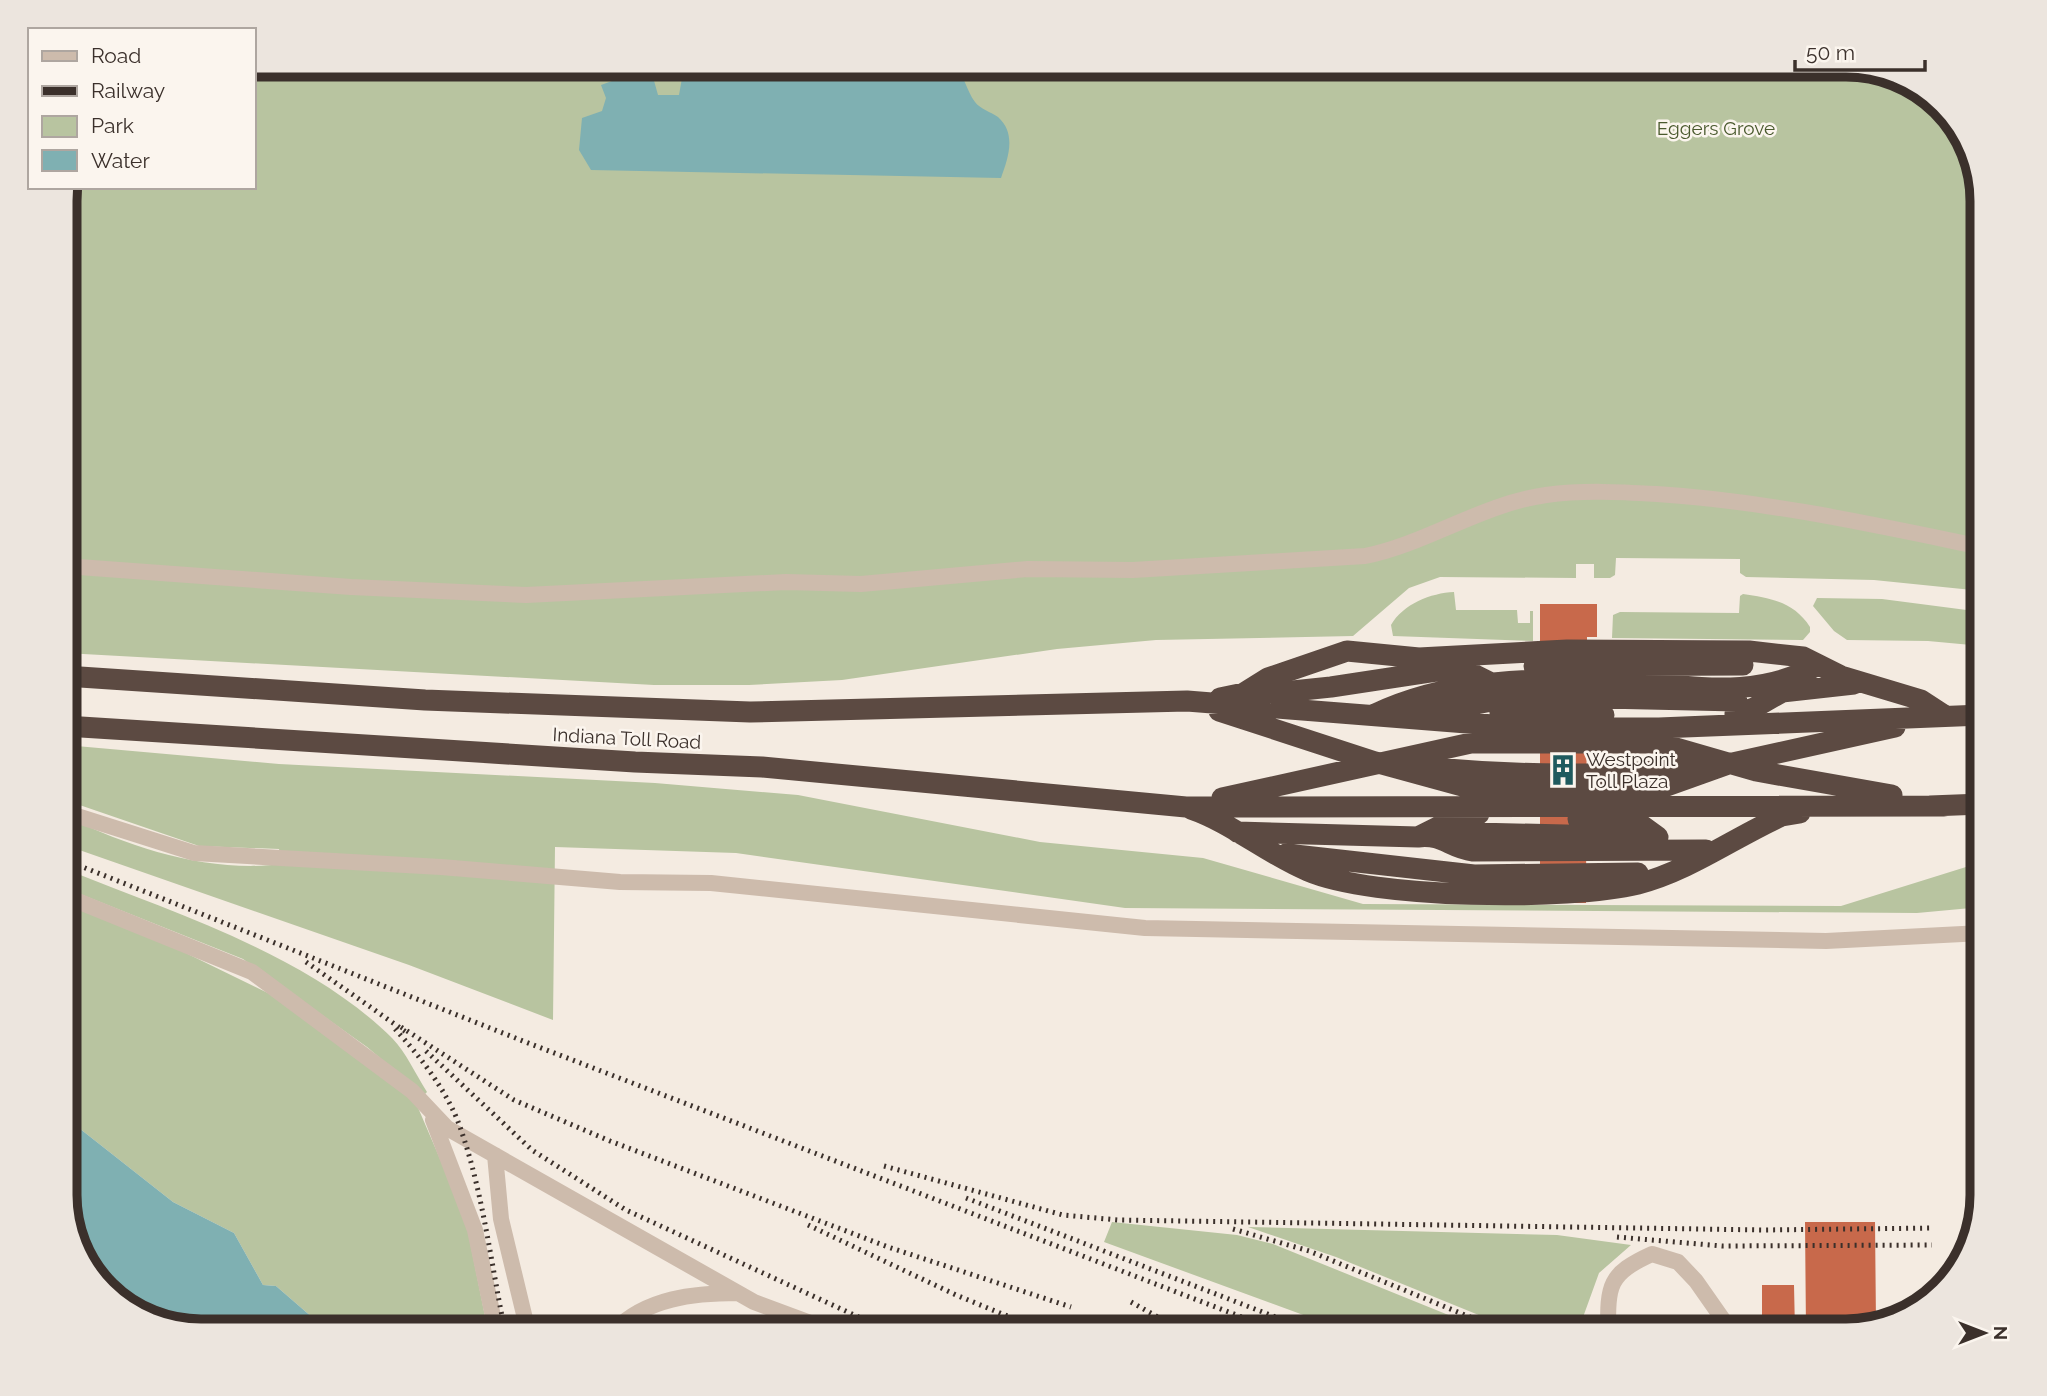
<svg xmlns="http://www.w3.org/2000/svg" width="2047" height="1396" font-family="Raleway,sans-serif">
  <rect width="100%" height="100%" fill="#f4ebe1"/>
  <path fill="#b8c4a0" d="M254 65H1846L1922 88 1964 133 1982 201V591L1874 580 1746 577 1740 573V559L1616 558 1615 575 1610 578H1594V564H1576V578L1440 577 1409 588 1353 636 1156 640 1057 649 842 680 749 685H654L65 653 66 187H254Z
    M1454 592 1456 610H1517L1518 623H1530V611H1533V641L1393 636 1391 625C1403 604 1431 593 1454 592Z
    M1743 594C1770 598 1794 602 1810 627V632L1803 640 1612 638 1613 615 1620 612 1739 613 1740 596Z
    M1817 598 1882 599 1982 612V646L1928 641 1847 640 1834 631 1813 606Z
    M65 745 279 764 655 783 798 795 1040 842 1203 858 1363 904 1841 906 1982 862V907L1917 913 1125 908 736 853 555 847 553 1020 409 965 65 845V818H70C133 849 211 873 282 864L279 849 199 846 65 800Z
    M65 869C174 913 307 954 392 1038 406 1052 416 1075 427 1092L424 1095 367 1047 243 959 65 888Z
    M65 903 153 937 272 995 416 1103 465 1217 488 1331H328L276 1286 263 1285 234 1233 173 1202 65 1117Z
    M1112 1222 1237 1235 1273 1244 1488 1331H1347L1104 1242Z
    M1248 1227 1557 1235 1631 1245 1599 1273 1578 1331H1518L1336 1257Z"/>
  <path fill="#7fb0b2" d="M669 65H953C965 75 966 90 975 102 980 109 991 112 998 117 1017 134 1008 158 1001 178L591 170 579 150 582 118 602 111 606 98 601 85 623 77 637 68 651 70 658 95H679L682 78Z
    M65 1117 173 1202 234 1233 263 1285 276 1286 328 1331H201L125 1308 83 1263 65 1203Z"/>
  <path fill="#c8694b" d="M1540 604H1597V637H1587L1586 903H1540Z
    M1805 1222H1875L1876 1324 1846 1331H1806Z
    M1762 1285H1794L1795 1331H1762Z"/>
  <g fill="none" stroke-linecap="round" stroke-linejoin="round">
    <path stroke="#cdbbac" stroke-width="16" d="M65 566 351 587 526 595 786 582 861 584 1028 569 1133 570 1365 556C1428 543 1482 504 1546 495 1583 490 1620 492 1657 494 1767 501 1875 525 1982 547
      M65 812 194 853 441 867 620 882 711 883 1145 928 1826 941 1982 933
      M65 896 252 972 412 1091 447 1128 754 1302 832 1331
      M433 1120 475 1230 496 1331
      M495 1155 501 1219 528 1331
      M614 1331C646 1298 694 1293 738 1293
      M1608 1331C1608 1285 1608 1274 1652 1254L1678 1262 1696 1281 1731 1331"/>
    <path stroke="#5c4a42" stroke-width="21" d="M1445 660 1517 696 1737 701
      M1534 666 1743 665
      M65 676 425 700 750 712 1187 701 1531 728H1659L1982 715
      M1782 692 1854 684
      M1245 696 1331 687 1456 668
      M1220 698 1244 693 1268 678 1347 651 1419 658 1567 650 1749 651 1803 657 1841 676 1921 700 1944 715
      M1219 711 1375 762 1470 788 1658 789 1728 764 1895 727
      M1500 713 1604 715
      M1735 714 1754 708 1784 691
      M1373 715C1447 679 1539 677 1620 681 1691 685 1753 701 1818 665
      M1420 715 1517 696
      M65 726 635 762 762 767 1186 807 1944 806
      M1433 768C1513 775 1610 777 1691 768
      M1222 798 1471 743H1659L1756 771 1892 795
      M1930 806 1982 804
      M1191 809C1232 823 1267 854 1308 871 1373 899 1569 901 1638 884 1689 871 1735 837 1782 816L1800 813
      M1578 819 1636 821 1658 837
      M1237 832 1418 837 1458 817 1479 814
      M1434 832 1649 837
      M1418 837C1444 834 1449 848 1473 851L1706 850
      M1286 854 1474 875 1638 873"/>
    <path stroke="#3b302b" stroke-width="5" stroke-dasharray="2 5" stroke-linecap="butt" d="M65 860 523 1041 1278 1331
      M306 962 406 1032
      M401 1027 514 1100 610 1141 888 1247 1071 1307
      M395 1029C419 1055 448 1092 460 1127 483 1192 491 1264 505 1331
      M426 1051 532 1150 626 1210 889 1331
      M884 1166 1063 1215 1118 1220 1764 1230 1933 1228
      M966 1198 1312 1331
      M808 1225 956 1295 1044 1331
      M1233 1229 1309 1251 1504 1331
      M1617 1237 1722 1246 1932 1245
      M1131 1302 1183 1331"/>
  </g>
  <defs>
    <symbol id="building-bare" viewBox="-9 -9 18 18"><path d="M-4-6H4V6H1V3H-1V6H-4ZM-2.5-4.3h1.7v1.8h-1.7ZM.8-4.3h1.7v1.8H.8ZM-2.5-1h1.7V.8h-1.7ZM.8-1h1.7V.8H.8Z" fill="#1f5a5e" stroke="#fbf5ee" stroke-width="2.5" paint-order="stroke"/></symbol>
  </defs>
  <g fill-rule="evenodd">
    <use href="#building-bare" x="1541" y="748" width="44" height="44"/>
  </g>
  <g text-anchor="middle" stroke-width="5" stroke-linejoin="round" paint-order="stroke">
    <g font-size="19" fill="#4a5a2e" stroke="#fbf5ee">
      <text x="1716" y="135">Eggers Grove</text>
    </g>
    <g font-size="19" fill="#3b302b" stroke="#fbf5ee">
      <text transform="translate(627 738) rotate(3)" y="7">Indiana Toll Road</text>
    </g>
    <g font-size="19" fill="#3b302b" stroke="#fbf5ee" text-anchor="start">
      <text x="1586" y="766">Westpoint<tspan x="1586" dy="22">Toll Plaza</tspan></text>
    </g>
  </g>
  <path d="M0 0H2047V1396H0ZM201 77H1846A124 124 0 0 1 1970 201V1195A124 124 0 0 1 1846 1319H201A124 124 0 0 1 77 1195V201A124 124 0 0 1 201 77Z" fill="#ece5de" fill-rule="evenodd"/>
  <path fill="none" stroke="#3b302b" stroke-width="9" d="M201 77H1846A124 124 0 0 1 1970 201V1195A124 124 0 0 1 1846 1319H201A124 124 0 0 1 77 1195V201A124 124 0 0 1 201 77Z"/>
  <rect x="28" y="28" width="228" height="161" fill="#fbf5ee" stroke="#aea6a0" stroke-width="2"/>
  <rect x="42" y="51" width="35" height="10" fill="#cdbbac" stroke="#aea6a0" stroke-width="2"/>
  <text x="91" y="63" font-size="21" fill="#3b302b">Road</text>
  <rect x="42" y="86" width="35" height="10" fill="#3b302b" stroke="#aea6a0" stroke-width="2"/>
  <text x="91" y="98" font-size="21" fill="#3b302b">Railway</text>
  <rect x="42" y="116" width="35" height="21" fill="#b8c4a0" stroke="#aea6a0" stroke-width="2"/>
  <text x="91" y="133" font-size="21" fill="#3b302b">Park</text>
  <rect x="42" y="150" width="35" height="21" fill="#7fb0b2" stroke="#aea6a0" stroke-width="2"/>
  <text x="91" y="168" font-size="21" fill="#3b302b">Water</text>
  <g transform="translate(1984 1333) rotate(90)" stroke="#fbf5ee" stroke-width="5" paint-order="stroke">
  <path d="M0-5L12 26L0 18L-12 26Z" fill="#3b302b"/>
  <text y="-10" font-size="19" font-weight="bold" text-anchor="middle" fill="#3b302b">N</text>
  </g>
  <path d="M1795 60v10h130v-10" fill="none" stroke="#3b302b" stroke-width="3.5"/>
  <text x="1806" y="60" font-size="21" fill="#3b302b" stroke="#fbf5ee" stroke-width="5" paint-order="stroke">50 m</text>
</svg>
